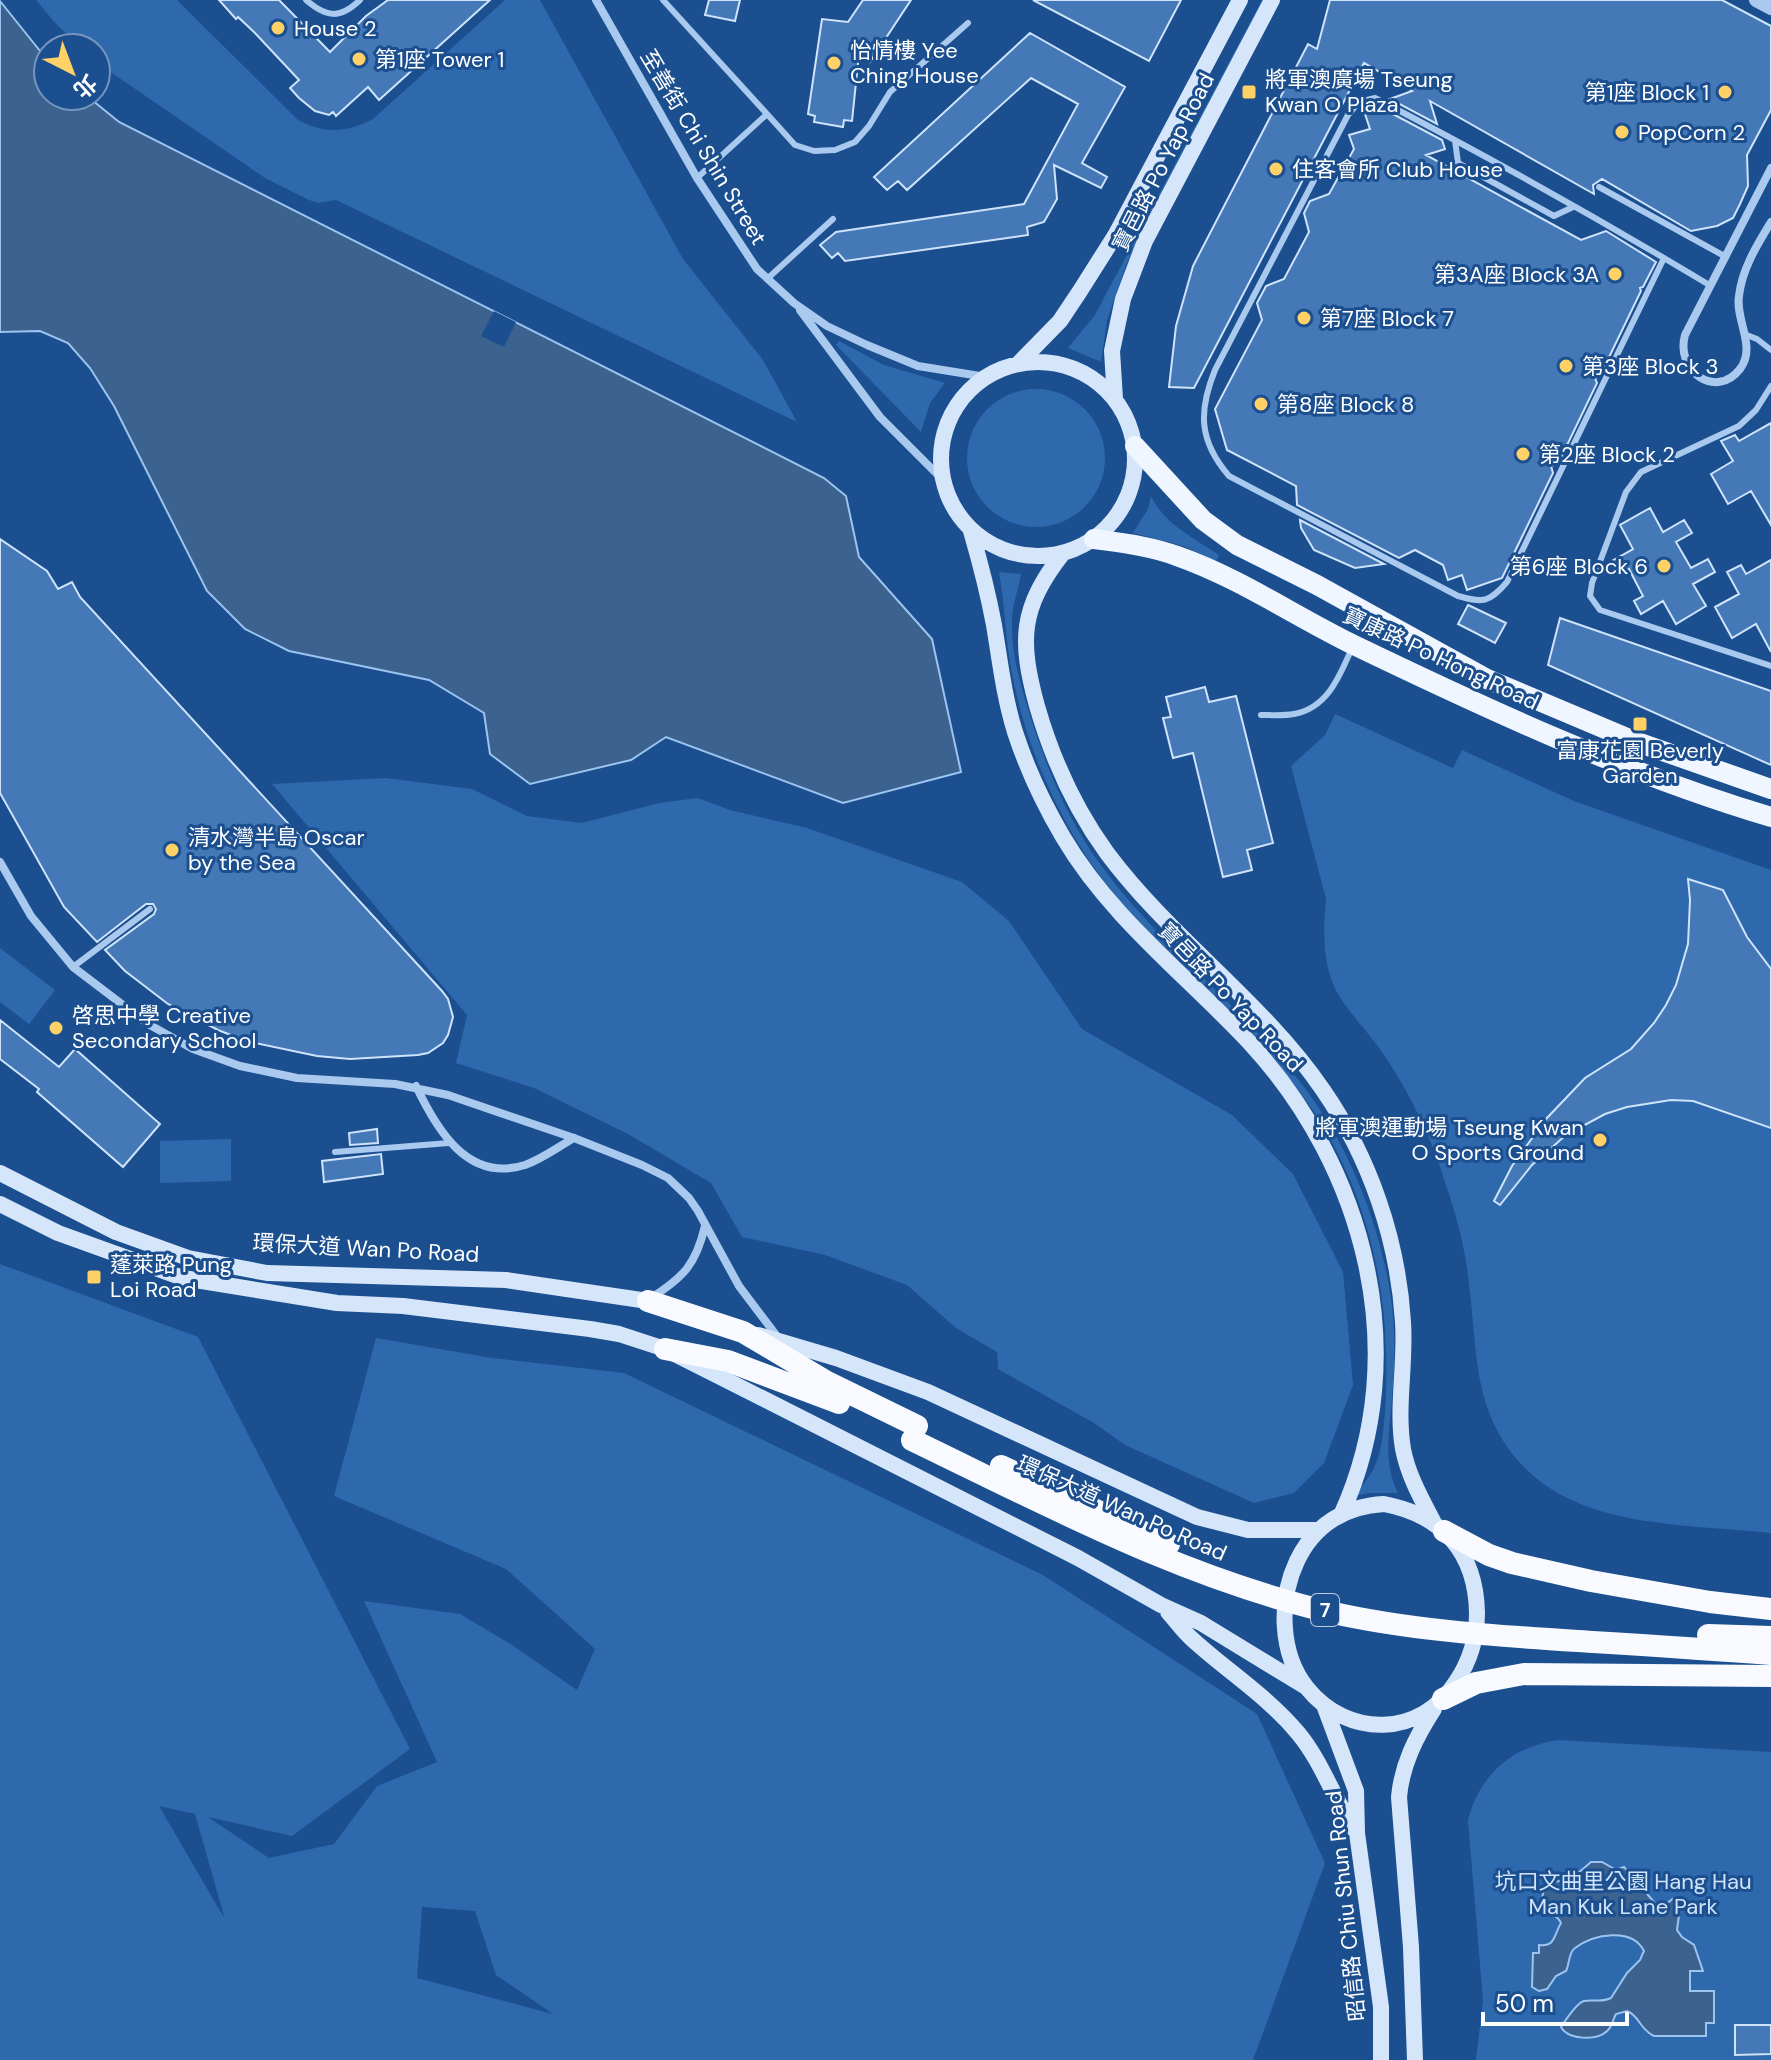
<svg xmlns="http://www.w3.org/2000/svg" width="1771" height="2060" font-family="'DM Sans','Noto Sans TC',sans-serif">
  <rect width="100%" height="100%" fill="#1b4f8f"/>
  <path fill="#2e69ad" fill-rule="evenodd" d="M36 0H177L298 120C325 134 346 133 373 119L505 0H540L683 259 763 360 797 422 336 200 318 203 309 200 265 178 96 62V48H82L56 24Z
    M1262 0H1268L1127 263 1107 320 1101 362 1068 348 1095 315Z
    M839 341 884 365 945 383 930 403 921 432 836 345Z
    M967 458a69 69 0 1 1 138 0a69 69 0 1 1-138 0Z
    M1151 496C1164 524 1194 538 1219 555L1216 561 1183 546 1133 533 1148 509Z
    M999 572 1021 574C1019 586 1015 598 1013 609 1008 649 1022 690 1034 728 1048 770 1065 811 1089 848 1155 948 1260 1015 1324 1116 1362 1175 1392 1263 1394 1333 1395 1354 1394 1377 1392 1399 1389 1433 1383 1462 1398 1493H1369L1354 1496C1363 1485 1372 1474 1377 1461 1386 1437 1387 1378 1386 1352 1384 1256 1353 1157 1292 1082 1262 1044 1226 1011 1192 976 1151 935 1108 893 1078 843 1043 785 1019 723 1009 656 1005 628 1004 600 999 572Z
    M1335 714 1453 768 1462 750 1574 801 1771 870V1533C1690 1524 1585 1529 1525 1468 1470 1412 1478 1347 1468 1276 1464 1240 1453 1205 1441 1170 1427 1129 1407 1088 1382 1052 1368 1032 1350 1014 1338 994 1322 967 1323 928 1326 899L1291 766 1325 735Z
    M386 778 472 789 527 816 582 823 659 803 698 798 730 810 807 828 962 882 1009 921 1082 1029 1232 1115 1293 1174 1343 1272 1353 1385 1324 1463 1294 1493 1254 1503 1125 1445 1094 1423 998 1369 997 1352 956 1328 907 1285 825 1255 742 1237 711 1183 628 1134 534 1088 456 1063 467 1015 272 784Z
    M0 948 55 990 29 1024 0 1002Z
    M231 1139V1181L160 1183V1141Z
    M0 1264 198 1337 410 1749 292 1836 208 1817 269 1858 334 1844 377 1786 437 1762 364 1601 460 1614 512 1645 577 1690 595 1649 506 1569 334 1496 376 1338 492 1358 624 1373 1043 1575 1257 1714 1325 1863 1253 2060H0ZM159 1806 195 1814 224 1916H223ZM422 1907 475 1911 496 1975 553 2014 417 1978Z
    M1558 1740 1771 1752V2060H1476L1483 2001 1468 1820C1480 1774 1512 1747 1558 1740Z"/>
  <path fill="#3c6290" stroke="#9cc4f0" stroke-width="2" d="M0 1 48 61V96H87L119 122 824 478 846 496 859 557 932 639 961 772 843 803 666 737 631 760 530 784 490 754 484 713 429 680 289 651 245 629 207 591 114 406 90 368 68 343 40 331 0 332Z
    M1591 1862H1602L1616 1870 1624 1867 1660 1909 1675 1897 1681 1900 1677 1930 1682 1937 1694 1945 1703 1971H1690V1991H1714V2023H1706V2036H1654C1639 2029 1640 2016 1627 2011L1616 2014C1613 2019 1612 2027 1607 2031 1597 2041 1568 2040 1561 2027 1566 2020 1576 2003 1584 2001 1594 1999 1601 2003 1611 1998L1627 1973 1640 1960 1644 1951C1632 1927 1594 1934 1575 1948 1568 1953 1570 1963 1566 1971L1556 1976 1547 1989 1539 1991 1532 1987 1533 1953H1539V1945C1556 1947 1554 1934 1561 1923 1555 1909 1536 1914 1544 1890L1554 1882 1571 1879Z"/>
  <path fill="#1b4f8f" d="M494 311 516 322 504 347 481 336Z"/>
  <path fill="#4478b7" stroke="#cfe3fa" stroke-width="2" d="M219 0H279L330 52 366 16 388 0H490L379 100 368 87 336 116 333 112 329 115 315 111 299 98 290 88 299 80 254 32 238 17 236 19Z
    M709 0H740L735 21 705 15Z
    M863 0H911L870 62 859 54 852 121 844 120 843 127 814 122 815 116 808 114 822 19 848 22Z
    M1033 0H1181L1149 61Z
    M1330 0H1722L1771 26V110L1747 155 1748 186 1740 204 1733 218 1717 226 1691 231 1602 179 1593 185 1594 194 1430 101 1437 124 1390 99 1412 91 1364 63 1194 388 1169 387 1176 326 1193 266 1308 44 1317 49Z
    M1030 33 1125 87 1082 163 1107 177 1101 188 1054 165 1057 199 1044 222 1027 227 1028 235 845 261 838 253 832 258 820 245 836 232 1024 204 1078 104 1031 78 907 190 898 181 887 190 874 177Z
    M1374 104 1442 140 1445 149 1426 155 1581 240 1606 231 1656 262 1643 287 1640 288 1641 291 1600 376 1595 378 1597 383 1558 464 1551 466 1553 473 1502 578 1467 590 1462 575 1448 580 1443 565 1415 550 1399 558 1297 505 1296 486 1227 450 1215 409 1262 320 1257 303 1266 286 1284 279 1309 232 1304 213 1310 201 1329 194 1354 149 1349 135 1370 129 1363 108Z
    M1771 423V525L1751 491 1728 504 1711 474 1733 461 1721 441 1735 435 1739 441Z
    M1650 508 1663 532 1684 520 1692 533 1676 542 1691 568 1708 559 1715 572 1693 584 1706 606 1676 624 1663 601 1641 614 1634 601 1643 596 1629 569 1619 575 1612 561 1633 549 1620 525Z
    M1300 520 1384 564 1355 568 1314 550 1301 528Z
    M0 539 47 571 58 589 72 582 80 597 442 991 448 999 453 1017 448 1035 443 1043 428 1053 418 1055 350 1059 317 1056 246 1041 218 1030 168 1004 125 971 105 950 154 914 156 909 153 904H146L97 942 64 907 0 793Z
    M1771 560V652L1756 624 1732 638 1715 607 1739 594 1727 572 1741 565 1746 574Z
    M1468 605 1506 623 1495 643 1458 624Z
    M1560 618 1771 691V765L1548 665Z
    M1205 687 1209 702 1236 696 1273 843 1247 850 1252 870 1223 877 1193 753 1173 758 1163 718 1171 717 1166 697Z
    M1688 879 1723 890 1747 937 1771 969V1128L1693 1101 1671 1100 1627 1107 1605 1114 1566 1135 1532 1165 1500 1205 1494 1201 1512 1166 1546 1119 1585 1078 1631 1049 1654 1023 1666 1005 1676 985 1688 944 1690 900Z
    M0 1020 59 1067 75 1049 160 1124 123 1167 37 1092 39 1089 0 1059Z
    M377 1129 378 1143 350 1145 349 1133Z
    M381 1154 383 1174 324 1182 322 1161Z
    M1735 2025H1771V2054L1735 2055Z"/>
  <g fill="none" stroke-linecap="round" stroke-linejoin="round">
    <path stroke="#a9c9ee" stroke-width="6" d="M306 0C327 18 340 19 360 0
      M663 0 767 114
      M1455 140 1458 163 1554 216 1573 207
      M697 178 767 114 795 145 814 151 835 150 855 142 869 126 890 92 968 23
      M1599 187 1726 257
      M1664 258 1507 582C1489 603 1483 603 1458 596L1229 476C1199 441 1198 412 1215 370L1348 115 1359 102 1375 98C1489 157 1601 220 1711 286
      M767 279 833 219
      M1744 334 1757 339 1771 350
      M1771 386 1756 410 1739 426 1641 472 1626 492 1592 583 1590 596 1600 610 1771 666
      M1261 715C1272 715 1284 716 1294 714 1328 708 1340 675 1352 648
      M73 967 150 909
      M335 1152 449 1143"/>
    <path stroke="#a9c9ee" stroke-width="8" d="M596 0 697 178 757 269 794 303 827 326 867 345 918 366 986 377
      M1771 168 1685 335C1675 371 1716 400 1740 369 1757 347 1735 320 1739 296 1742 269 1757 245 1771 222
      M800 310 880 417 943 480
      M0 862 31 916 73 967 148 1024 193 1049 240 1066 297 1078 395 1084 448 1095 574 1138 642 1165 668 1178 689 1198 698 1211 739 1286 779 1339
      M416 1086C437 1130 468 1183 525 1165 542 1159 558 1147 574 1138
      M651 1298C684 1277 696 1264 705 1226"/>
    <path stroke="#a9c9ee" stroke-width="14" d="M1756 0 1771 8"/>
    <path stroke="#d6e6fa" stroke-width="16" d="M941 459a97 97 0 1 1 194 0a97 97 0 1 1-194 0Z
      M1018 364 1060 321 1080 291 1116 234 1240 0
      M1115 399 1112 351 1123 299 1145 241 1272 0
      M971 531C980 562 988 593 994 625 1000 661 1004 697 1015 732 1027 769 1043 803 1063 837 1110 917 1186 975 1249 1042 1365 1167 1414 1353 1342 1513
      M1063 553C1020 608 1019 640 1037 706 1052 758 1075 809 1107 853 1171 939 1262 1001 1323 1090 1370 1158 1398 1240 1403 1322 1406 1364 1396 1408 1403 1449 1408 1475 1421 1498 1433 1521
      M0 1173 116 1232 188 1258 267 1273 506 1280 648 1301
      M0 1204 58 1233 183 1278 337 1303 403 1306 590 1329 619 1334 665 1349 1078 1558 1161 1605 1201 1623 1306 1687
      M758 1335 836 1358 928 1392 1197 1517 1248 1530H1318
      M1384 1504C1442 1515 1476 1552 1477 1613 1477 1638 1470 1661 1456 1682 1421 1737 1348 1739 1307 1688 1279 1653 1279 1599 1297 1561 1314 1525 1345 1506 1384 1504Z
      M1168 1612C1176 1621 1183 1631 1192 1639 1227 1671 1267 1696 1298 1733 1323 1763 1334 1801 1357 1833
      M1324 1705 1356 1791 1357 1833 1381 2007V2060
      M1415 2060 1411 1947 1399 1797C1402 1764 1416 1737 1434 1709"/>
    <path stroke="#f0f6ff" stroke-width="20" d="M1135 446 1203 520 1237 545 1317 585 1487 679 1634 741 1771 789
      M1094 539C1122 543 1150 546 1177 556 1240 578 1296 617 1356 646 1491 711 1627 774 1771 817"/>
    <path stroke="#f8faff" stroke-width="22" d="M648 1301 743 1332 827 1382 917 1426
      M665 1349 728 1361 839 1403
      M1444 1531 1489 1555 1512 1563 1591 1581 1710 1602 1771 1609
      M1443 1699 1476 1683 1524 1674 1771 1676"/>
    <path stroke="#f8faff" stroke-width="22" d="M912 1440C1051 1507 1190 1582 1343 1615 1420 1631 1499 1636 1578 1641 1642 1645 1707 1649 1771 1654
      M1001 1466 1169 1544
      M1708 1635 1771 1637"/>
  </g>
  <g fill="#ffd166" stroke="#1b4f8f" stroke-width="3">
    <circle cx="278" cy="28" r="8"/>
    <circle cx="359" cy="59" r="8"/>
    <circle cx="834" cy="63" r="8"/>
    <rect x="1241" y="84" width="16" height="16" rx="4"/>
    <circle cx="1725" cy="92" r="8"/>
    <circle cx="1622" cy="132" r="8"/>
    <circle cx="1276" cy="169" r="8"/>
    <circle cx="1615" cy="274" r="8"/>
    <circle cx="1304" cy="318" r="8"/>
    <circle cx="1566" cy="366" r="8"/>
    <circle cx="1261" cy="404" r="8"/>
    <circle cx="1523" cy="454" r="8"/>
    <circle cx="1664" cy="566" r="8"/>
    <rect x="1632" y="716" width="16" height="16" rx="4"/>
    <circle cx="172" cy="850" r="8"/>
    <circle cx="56" cy="1028" r="8"/>
    <circle cx="1600" cy="1140" r="8"/>
    <rect x="86" y="1269" width="16" height="16" rx="4"/>
  </g>
  <g text-anchor="middle" stroke-width="6" stroke-linejoin="round" paint-order="stroke">
    <rect fill="#1b4f8f" stroke="#bbcadd" stroke-width="2" x="1311" y="1594" width="28" height="32" rx="6"/>
    <g font-size="20" font-weight="bold" fill="#fff">
      <text x="1325" y="1617">7</text>
    </g>
    <g font-size="22" fill="#fff" stroke="#1b4f8f" text-anchor="start">
      <text x="294" y="36">House 2</text>
      <text x="850" y="58">怡情樓 Yee<tspan x="850" dy="25">Ching House</tspan></text>
      <text x="375" y="67">第1座 Tower 1</text>
      <text x="1265" y="87">將軍澳廣場 Tseung<tspan x="1265" dy="25">Kwan O Plaza</tspan></text>
      <text x="1709" y="100" text-anchor="end">第1座 Block 1</text>
      <text x="1638" y="140">PopCorn 2</text>
      <text x="1292" y="177">住客會所 Club House</text>
      <text x="1599" y="282" text-anchor="end">第3A座 Block 3A</text>
      <text x="1320" y="326">第7座 Block 7</text>
      <text x="1582" y="374">第3座 Block 3</text>
      <text x="1277" y="412">第8座 Block 8</text>
      <text x="1539" y="462">第2座 Block 2</text>
      <text x="1648" y="574" text-anchor="end">第6座 Block 6</text>
      <text x="1640" y="758" text-anchor="middle">富康花園 Beverly<tspan x="1640" dy="25">Garden</tspan></text>
      <text x="188" y="845">清水灣半島 Oscar<tspan x="188" dy="25">by the Sea</tspan></text>
      <text x="72" y="1023">啓思中學 Creative<tspan x="72" dy="25">Secondary School</tspan></text>
      <text x="1584" y="1135" text-anchor="end">將軍澳運動場 Tseung Kwan<tspan x="1584" dy="25">O Sports Ground</tspan></text>
      <text x="110" y="1272">蓬萊路 Pung<tspan x="110" dy="25">Loi Road</tspan></text>
    </g>
    <g font-size="22" fill="#fff" stroke="#1b4f8f">
      <text transform="translate(704 147) rotate(59)" y="8">至善街 Chi Shin Street</text>
      <text transform="translate(1163 162) rotate(-63)" y="8">寶邑路 Po Yap Road</text>
      <text transform="translate(1441 658) rotate(25)" y="8">寶康路 Po Hong Road</text>
      <text transform="translate(1231 997) rotate(46)" y="8">寶邑路 Po Yap Road</text>
      <text transform="translate(366 1248) rotate(3)" y="8">環保大道 Wan Po Road</text>
      <text transform="translate(1122 1508) rotate(24)" y="8">環保大道 Wan Po Road</text>
      <text transform="translate(1345 1906) rotate(-96)" y="8">昭信路 Chiu Shun Road</text>
    </g>
    <g font-size="22" fill="#cfe3fa" stroke="#1b4f8f">
      <text x="1623" y="1889">坑口文曲里公園 Hang Hau<tspan x="1623" dy="25">Man Kuk Lane Park</tspan></text>
    </g>
  </g>
  <g transform="translate(72 72) rotate(138)"><circle r="38" fill="#1b4f8f" stroke="#7695bc" stroke-width="2"/>
  <path d="M0-6L14 30L0 20L-14 30Z" fill="#ffd166"/>
  <text y="-12" font-size="22" font-weight="bold" text-anchor="middle" fill="#ffffff">北</text>
  </g>
  <path d="M1483 2012v12h144v-12" fill="none" stroke="#ffffff" stroke-width="4"/>
  <text x="1495" y="2012" font-size="24" fill="#ffffff" stroke="#1b4f8f" stroke-width="6" paint-order="stroke">50 m</text>
</svg>
